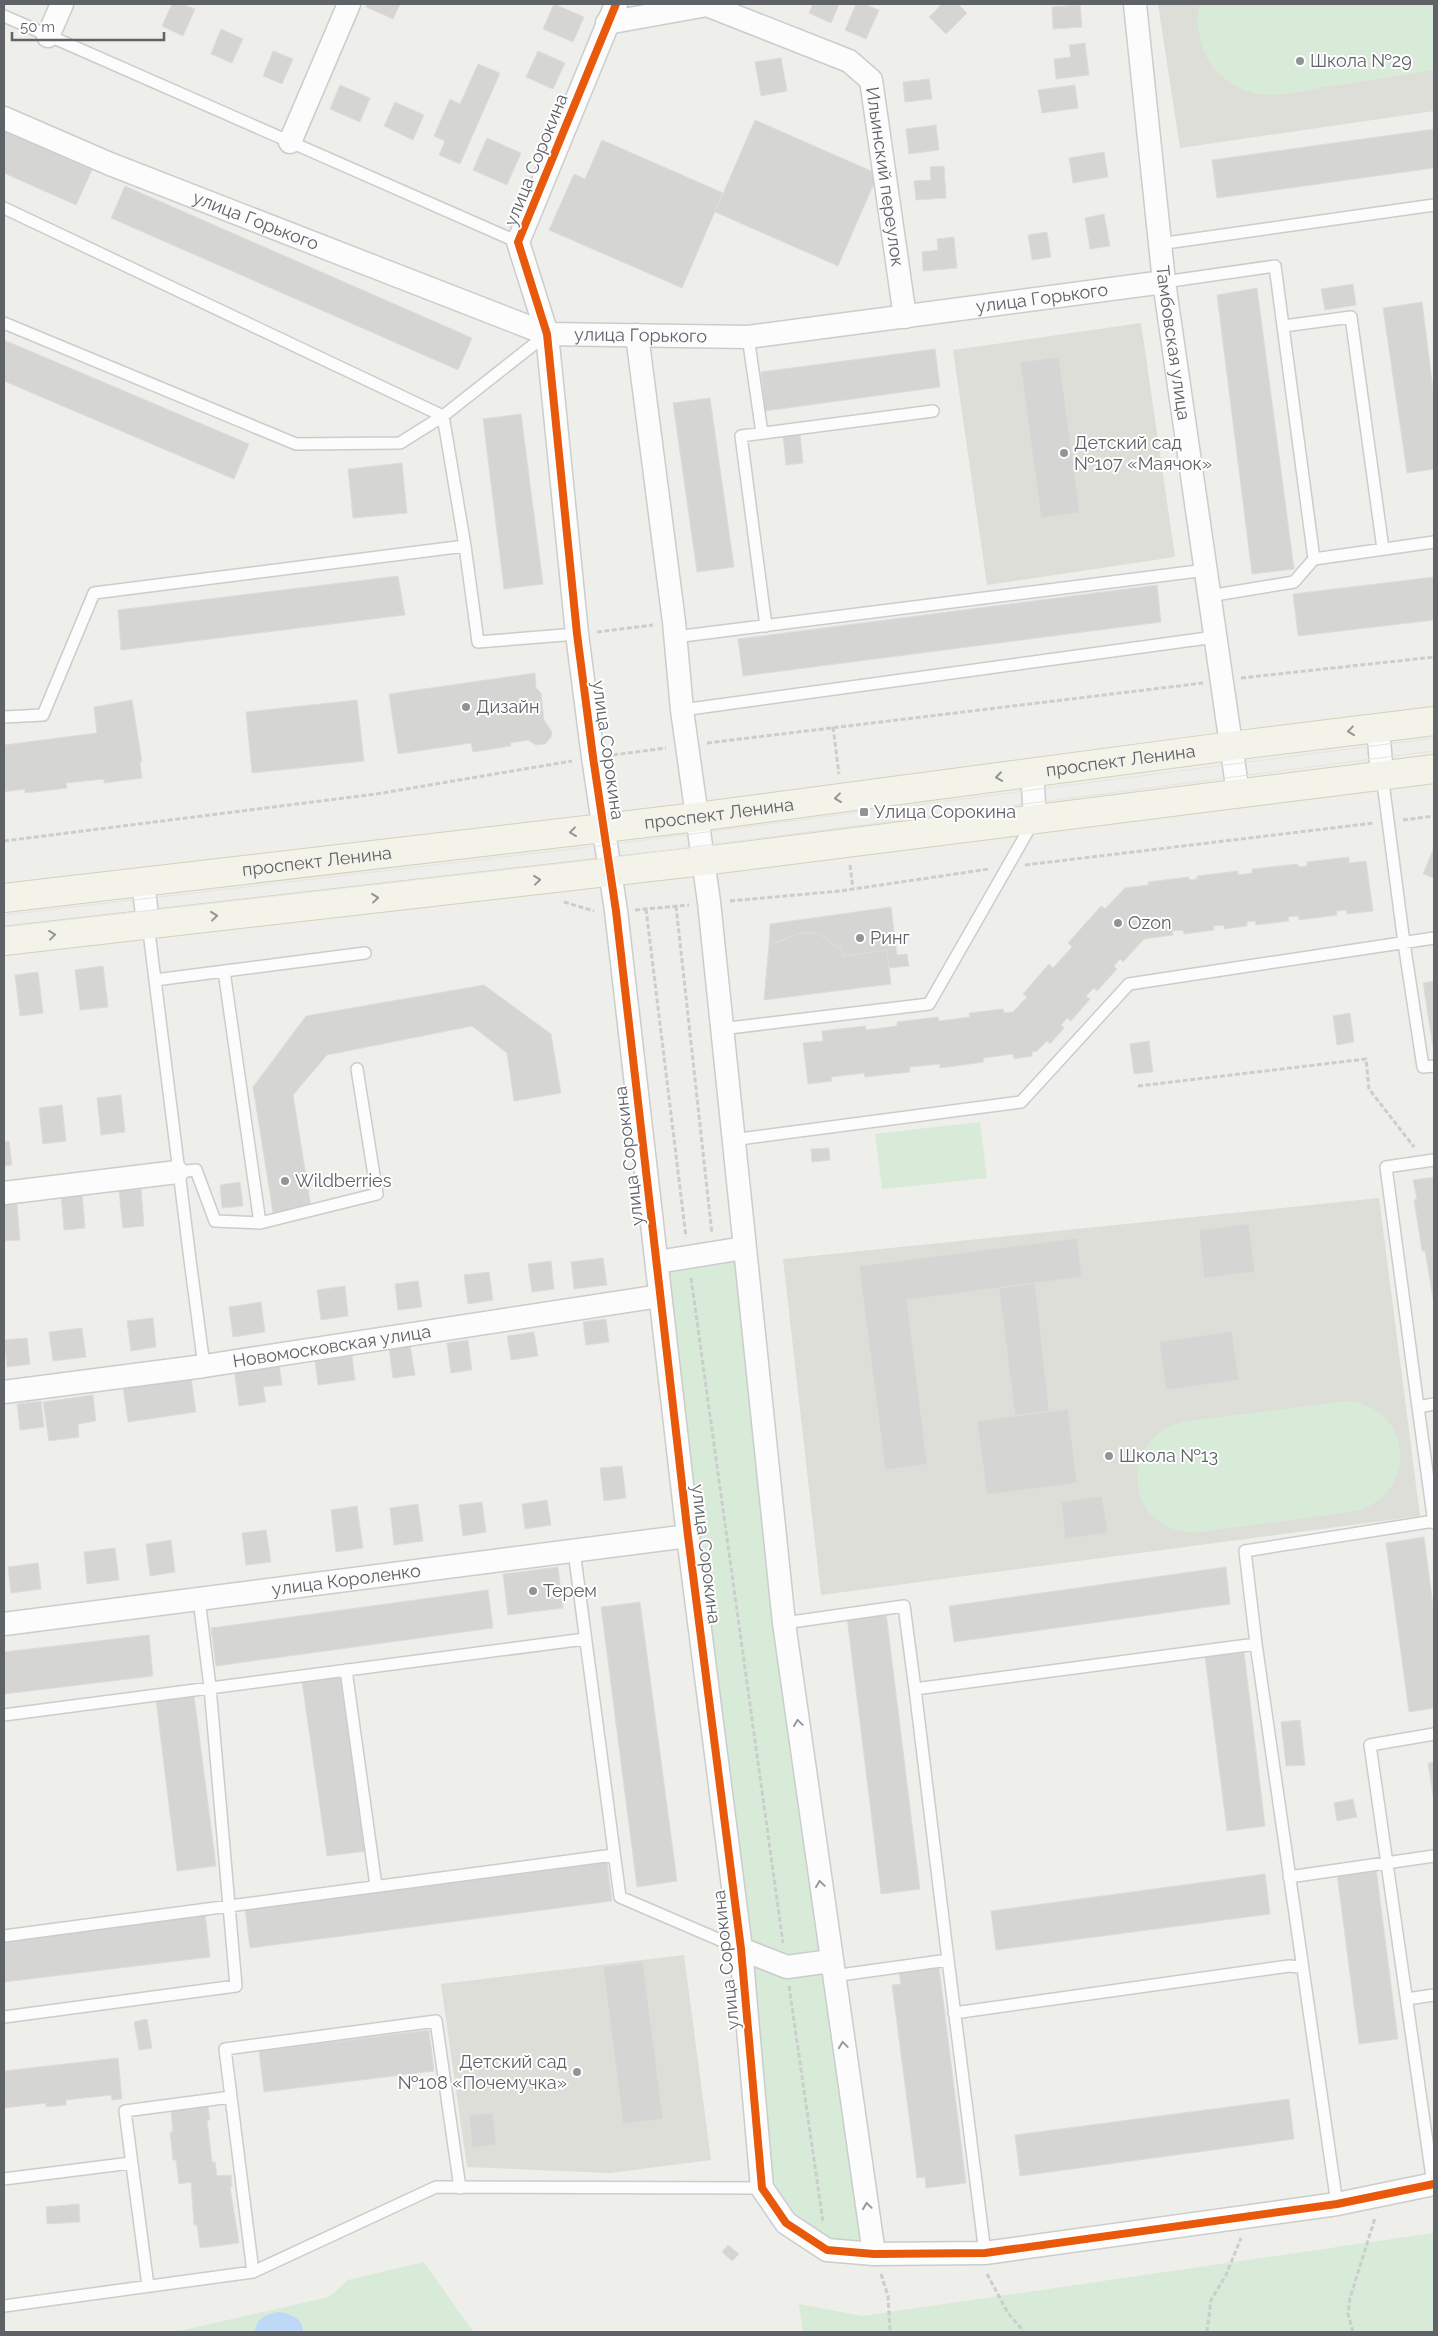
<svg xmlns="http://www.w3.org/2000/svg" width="1438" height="2336" font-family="Raleway,sans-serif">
  <rect width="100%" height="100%" fill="#eeeeea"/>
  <path fill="#deded8" d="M1158 4H1434V111L1180 148Z
    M1141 323 1175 557 987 585 953 350Z
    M1379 1198 1420 1516 821 1595 783 1259Z
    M684 1955 711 2160 610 2173 467 2167 441 1984Z"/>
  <path fill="#d8ead8" d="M1200 4H1434V70C1398 76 1361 82 1325 87 1302 91 1276 99 1253 93 1233 87 1215 74 1206 56 1199 39 1195 21 1200 4Z
    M980 1122 987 1178 882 1189 875 1134Z
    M744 1248 874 2254 827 2250 762 2188 657 1262Z
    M1347 1401C1412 1407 1420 1490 1358 1511L1193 1533C1125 1529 1117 1442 1181 1422Z
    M1434 2233V2332H803L799 2304 862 2316Z
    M424 2262 468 2325 475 2332H175L329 2297 348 2280Z"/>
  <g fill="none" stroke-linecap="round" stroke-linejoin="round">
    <path stroke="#c0d8f7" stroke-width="36" d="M273 2332 279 2330 285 2332"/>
  </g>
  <path fill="#d5d5d3" stroke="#deddd9" d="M172 4H182L195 9 183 36 162 26Z
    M367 4H400L393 19 366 7Z
    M554 4 584 17 573 42 543 29Z
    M813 4H839L831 23 809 13Z
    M856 4H864L879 10 866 39 845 30Z
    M942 4H958L967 13 946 34 929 17Z
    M1080 5 1082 27 1053 29 1052 7Z
    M221 29 243 39 232 63 211 54Z
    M1085 43 1089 75 1056 79 1054 59 1071 57 1069 45Z
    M273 51 293 59 282 84 263 76Z
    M538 51 565 63 553 89 526 77Z
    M781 58 787 91 761 96 755 62Z
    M478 64 500 73 460 164 439 155 445 141 434 136 450 99 460 104Z
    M929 79 932 99 905 102 903 82Z
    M340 85 370 98 360 122 330 109Z
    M1075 85 1078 108 1042 113 1038 90Z
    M395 102 424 115 413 140 384 126Z
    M755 120 878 174 838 266 715 212Z
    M936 125 939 150 909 154 906 129Z
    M1434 129V168L1217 198 1212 160Z
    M4 131 92 170 76 205 4 173Z
    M487 138 521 153 507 185 473 170Z
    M602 140 723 193 682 288 549 230 574 174 585 179Z
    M1104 152 1108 177 1073 183 1069 158Z
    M944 166 946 198 916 200 914 181 931 180 930 167Z
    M125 186 472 338 458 370 111 218Z
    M1104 214 1110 246 1090 249 1085 218Z
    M1047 232 1051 257 1032 260 1028 235Z
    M954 237 957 268 923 271 922 252 938 250 937 239Z
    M1353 284 1356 305 1325 310 1321 289Z
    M1257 288 1294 569 1252 574 1217 295Z
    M1422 302 1434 397V469L1407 473 1383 308Z
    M4 340 249 444 234 479 4 381Z
    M935 349 940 387 765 411 761 372Z
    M1059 357 1080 513 1041 518 1020 362Z
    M710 398 734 567 697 572 673 403Z
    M521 414 543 584 504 589 483 419Z
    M800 434 803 463 786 465 783 436Z
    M402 463 407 513 353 518 348 469Z
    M398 576 405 615 121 650 118 610Z
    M1434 577V620L1298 636 1293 594Z
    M1157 585 1161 622 743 676 738 639Z
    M535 673 536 688 541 693 544 720 552 732 551 737 545 744 536 745 528 740 510 743 511 746 473 752 471 743 398 754 389 694Z
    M132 700 142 762H140L142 778 104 783V779L66 783 67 788 25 793V789L4 792V796V745L97 733 94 707Z
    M357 700 364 761 252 773 246 712Z
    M1434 847V878L1423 874Z
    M1349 857V863L1366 861 1373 911 1347 914 1346 910 1336 911 1337 915 1299 920 1298 916 1288 917 1289 921 1256 925 1255 921 1247 922V926L1224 929V925L1213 926 1214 930 1184 934 1183 930 1172 931 1173 935 1144 939 1123 962 1120 959 1114 966 1117 969 1097 991 1094 988 1086 996 1090 999 1071 1021 1067 1018 1061 1025 1064 1028 1050 1044 1047 1041 1037 1051 1032 1052V1056L1014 1059 1013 1054 983 1058 984 1062 940 1068V1064L909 1067 910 1072 865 1077 864 1073 831 1077 832 1081 808 1084 803 1043 823 1041 822 1031 865 1026 866 1030 897 1026V1022L938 1017 939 1021 970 1017 969 1013 1003 1009 1004 1013 1013 1012 1027 997 1023 994 1049 964 1053 968 1072 947 1068 943 1101 906 1105 909 1125 888 1149 885 1148 882 1189 877V880L1197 879V876L1238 871V875L1252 873V869L1298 864V867L1307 866V862Z
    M891 907 897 955 907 954 909 966 889 968 887 950 843 956 841 945 837 949 824 937 814 933H801L769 945 770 924Z
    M801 933H814L824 937 837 949 841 945 843 956 887 950 891 984 764 1000 769 945Z
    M103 966 108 1007 80 1010 75 970Z
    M38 972 43 1013 20 1016 15 975Z
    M1434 981V1047H1433L1423 983Z
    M484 985 551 1034 561 1093 514 1101 507 1053 472 1026 327 1055 293 1095 311 1207 273 1213 253 1087 306 1016Z
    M1350 1013 1354 1042 1337 1045 1333 1016Z
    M1149 1041 1153 1072 1134 1074 1130 1044Z
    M121 1095 125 1132 101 1135 97 1098Z
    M62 1105 66 1141 43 1144 39 1108Z
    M9 1141 12 1165 4 1166V1142Z
    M829 1148 830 1160 812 1162 811 1149Z
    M1434 1177V1304L1425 1251H1422L1414 1200 1417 1199 1413 1180Z
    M240 1182 243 1206 222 1208 220 1185Z
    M141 1189 144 1226 123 1228 119 1191Z
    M82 1192 85 1228 64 1230 61 1194Z
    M17 1204 20 1240 4 1241V1205Z
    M1249 1224 1255 1272 1204 1278 1199 1230Z
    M1077 1238 1082 1277 907 1300 927 1464 885 1470 859 1266Z
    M603 1258 607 1285 574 1289 571 1262Z
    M551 1261 554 1289 532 1292 528 1264Z
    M489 1272 493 1300 468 1304 464 1275Z
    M418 1281 422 1307 398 1310 395 1284Z
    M1035 1283 1049 1411 1015 1416 999 1288Z
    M345 1286 348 1316 321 1320 317 1290Z
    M261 1302 265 1332 233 1337 229 1307Z
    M153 1318 156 1347 131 1351 127 1321Z
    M606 1319 609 1342 586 1345 583 1322Z
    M82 1328 86 1357 53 1361 49 1332Z
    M1232 1331 1239 1380 1166 1390 1159 1342Z
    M534 1332 538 1356 511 1360 507 1336Z
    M27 1338 30 1364 7 1367 4 1340Z
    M468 1340 472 1370 451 1373 447 1343Z
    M410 1344 415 1375 393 1378 389 1348Z
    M352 1356 355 1380 318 1385 315 1361Z
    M279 1363 282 1385 263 1387 266 1402 239 1406 234 1369Z
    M191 1377 196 1412 128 1422 123 1387Z
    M93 1395 96 1421 78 1424 79 1437 49 1441 43 1402Z
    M41 1401 44 1427 20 1430 17 1404Z
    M1068 1409 1077 1483 987 1495 977 1421Z
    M622 1466 626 1498 604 1501 600 1468Z
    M1102 1496 1108 1533 1065 1539 1061 1502Z
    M547 1500 551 1525 525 1529 522 1504Z
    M482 1502 486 1532 463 1536 459 1505Z
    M418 1504 423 1541 394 1545 390 1508Z
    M357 1506 363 1548 336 1552 331 1510Z
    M266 1530 271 1562 246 1565 242 1533Z
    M1424 1537 1434 1613V1708L1409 1712 1386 1543Z
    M171 1540 175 1572 150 1576 146 1544Z
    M115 1548 119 1580 87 1584 84 1552Z
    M38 1563 41 1589 11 1593 8 1567Z
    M558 1567 563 1608 508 1615 503 1574Z
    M1226 1567 1230 1604 954 1642 949 1606Z
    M488 1590 493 1628 216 1666 211 1628Z
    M640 1602 677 1881 637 1887 601 1607Z
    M886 1612 920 1889 881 1894 847 1617Z
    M149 1635 153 1676 4 1694V1652Z
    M1244 1652 1265 1826 1227 1831 1205 1657Z
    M340 1676 366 1851 327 1856 302 1682Z
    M194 1695 216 1866 177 1871 156 1700Z
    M1300 1720 1305 1765 1286 1766 1281 1722Z
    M1434 1762V1802L1428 1763Z
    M1353 1799 1357 1817 1337 1821 1334 1803Z
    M607 1862 612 1901 250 1948 245 1909Z
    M1376 1868 1398 2039 1359 2044 1337 1874Z
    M1265 1874 1270 1914 996 1950 991 1911Z
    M205 1914 210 1957 4 1982V1939Z
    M643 1962 663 2119 623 2124 603 1967Z
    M939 1967 966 2183 926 2188 925 2177 917 2178 892 1985 901 1984 899 1972Z
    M147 2019 152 2048 139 2050 134 2022Z
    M429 2030 434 2071 264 2092 259 2051Z
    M118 2058 122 2099 112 2100 111 2095 66 2100V2105L46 2107V2103L4 2108V2071Z
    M1289 2099 1294 2139 1020 2176 1015 2135Z
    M208 2106 210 2120H207L212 2162H215L217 2176 231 2175 232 2187H230L239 2243 200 2248 197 2225H194L191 2182 179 2184 176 2160H173L170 2132H173L171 2111Z
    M493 2113 496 2145 472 2148 469 2115Z
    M79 2204 80 2222 47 2224 46 2207Z
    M728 2245 739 2254 732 2261 722 2252Z"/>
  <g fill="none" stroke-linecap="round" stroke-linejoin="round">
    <defs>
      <path id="service" d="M4 16 518 242
        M4 208 443 416 465 546 478 642 577 634
        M1159 244 1434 205
        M1164 282 1275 266 1314 559
        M4 323 296 444 400 443 443 416 547 334
        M1284 326 1351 317 1383 549
        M748 337 762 433
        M1209 596 1294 582 1314 559 1434 542
        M766 626 741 436 933 411
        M675 637 1206 570
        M682 710 1215 637
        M4 717 43 715 94 593 465 546
        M1382 775 1404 943 1423 1067 1434 1066
        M148 924C167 1072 184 1219 204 1366
        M224 971 260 1223
        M155 980 365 953
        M721 1029 929 1004 1033 822
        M732 1140 1021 1102 1129 984 1434 938
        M177 1172 196 1170 215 1221 260 1223 377 1194 357 1069
        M1434 1404 1418 1407 1434 1523
        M1418 1407 1386 1167 1434 1160
        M574 1551 620 1897 741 1949
        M784 1623 904 1606 915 1689 1256 1644 1337 2204
        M1256 1644 1245 1551 1434 1521
        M346 1670 376 1886
        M915 1689 948 1960
        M4 1715 585 1639
        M1289 1877 1434 1856
        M4 1936 613 1855
        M833 1976 948 1960 985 2253
        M1407 1999 1434 1995
        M954 2013 1289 1966 1301 1967
        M4 2017 236 1986 210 1687 199 1599
        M4 2179 131 2163
        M1433 2184 1370 1745 1434 1734
        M253 2272 225 2049 436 2021 460 2188
        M148 2286 125 2111 231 2097
        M4 2306 253 2272 436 2187 762 2188"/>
      <g id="minor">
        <path d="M616 4 518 242 547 334 577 634 593 757 616 911 688 1536 741 1949 762 2188 786 2223 827 2250 874 2254 985 2253 1337 2204 1434 2184"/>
        <path id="s1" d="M1135 4 1164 282 1238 793"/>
        <path id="s2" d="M607 23 707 5 849 61 871 80 905 317"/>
        <path d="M48 36 62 4"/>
        <path id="s3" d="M4 118 110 164 547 334 748 337 1164 282"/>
        <path d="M290 142 349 4"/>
        <path d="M637 335 674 622 682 710 709 902 784 1623 874 2254"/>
        <path d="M1378 728 1382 775"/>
        <path d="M1032 772 1035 818"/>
        <path d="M143 882 148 923"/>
        <path d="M4 1193 177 1172"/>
        <path d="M657 1262 744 1248"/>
        <path id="s4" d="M4 1392 204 1366 660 1296"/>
        <path id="s5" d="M4 1624 688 1536"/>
        <path d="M741 1949 787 1967 831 1961"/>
      </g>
      <g id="primary">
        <path id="s6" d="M4 898 697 817 1231 746 1434 721"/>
        <path d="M4 941 703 861 1434 769"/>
      </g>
    </defs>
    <use href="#service" stroke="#cbcccc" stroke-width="14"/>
    <use href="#minor" stroke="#cbcccc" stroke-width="25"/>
    <use href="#primary" stroke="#d5d1b9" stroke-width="30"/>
    <path stroke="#cacfcd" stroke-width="3" stroke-dasharray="5 2.5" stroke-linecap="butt" d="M597 632 653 625
      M1241 678 1434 657
      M833 727 839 774
      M707 743 1203 683
      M613 755 666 748
      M1403 820 1434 816
      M4 841 376 794 572 761
      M850 865 853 889
      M1025 865 1374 823
      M730 901 840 891 989 869
      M564 902 594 911
      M676 906 712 1234
      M646 909 686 1237
      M635 910 689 905
      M1138 1086 1366 1059 1369 1089 1414 1147
      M691 1278 783 1943
      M789 1986 823 2222
      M881 2274 888 2296 890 2332
      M987 2274 1008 2313 1024 2332
      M1207 2332 1211 2300 1226 2275 1241 2238
      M1353 2332 1348 2314 1350 2298 1375 2218"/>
    <use href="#service" stroke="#fcfcfc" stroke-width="11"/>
    <use href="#minor" stroke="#fcfcfc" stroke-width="22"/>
    <use href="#primary" stroke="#f3f3ea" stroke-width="28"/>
    <path stroke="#e4e4e3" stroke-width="1" d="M4 915 606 845 1434 738
      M4 927 608 858 1434 751"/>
    <defs>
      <path id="cycleway" d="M616 4 518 242 547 334 577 634 593 757 616 911 688 1536 741 1949 762 2188 786 2223 827 2250 874 2254 985 2253 1337 2204 1434 2184"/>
    </defs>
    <use href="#cycleway" stroke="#fff" stroke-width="11"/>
    <use href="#cycleway" stroke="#e8590c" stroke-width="8"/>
  </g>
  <defs><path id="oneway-chevron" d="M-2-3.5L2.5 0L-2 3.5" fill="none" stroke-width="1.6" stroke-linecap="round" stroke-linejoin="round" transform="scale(1.25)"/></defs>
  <g stroke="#939595">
    <use href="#oneway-chevron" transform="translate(1351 731) rotate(173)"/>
    <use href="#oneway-chevron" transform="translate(999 777) rotate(172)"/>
    <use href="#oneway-chevron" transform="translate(838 798) rotate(173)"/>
    <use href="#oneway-chevron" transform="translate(573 832) rotate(173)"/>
    <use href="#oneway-chevron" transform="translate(537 880) rotate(-6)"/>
    <use href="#oneway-chevron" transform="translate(375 898) rotate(-6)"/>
    <use href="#oneway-chevron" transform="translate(214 916) rotate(-6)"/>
    <use href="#oneway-chevron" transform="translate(52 935) rotate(-7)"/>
  </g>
  <g stroke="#96989b">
    <use href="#oneway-chevron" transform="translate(798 1723) rotate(-98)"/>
    <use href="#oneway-chevron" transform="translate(820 1884) rotate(-98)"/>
    <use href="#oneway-chevron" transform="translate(843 2045) rotate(-98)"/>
    <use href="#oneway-chevron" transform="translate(867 2206) rotate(-98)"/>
  </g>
  <g fill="#919395" stroke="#fff" stroke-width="2">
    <circle cx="1300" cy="61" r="5"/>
    <circle cx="1064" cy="453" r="5"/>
    <circle cx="466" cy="707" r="5"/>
    <rect x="859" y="807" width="10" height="10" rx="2.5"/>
    <circle cx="1118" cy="923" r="5"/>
    <circle cx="860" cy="938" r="5"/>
    <circle cx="285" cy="1181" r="5"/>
    <circle cx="1109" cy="1456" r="5"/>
    <circle cx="533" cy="1591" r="5"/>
    <circle cx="577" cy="2072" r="5"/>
  </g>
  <g text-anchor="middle" stroke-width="4" stroke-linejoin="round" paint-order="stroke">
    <g font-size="18" fill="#5f6267" stroke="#fff" text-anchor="start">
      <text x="1310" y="67">Школа №29</text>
      <text x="1074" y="449">Детский сад<tspan x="1074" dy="21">№107 «Маячок»</tspan></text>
      <text x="476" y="713">Дизайн</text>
      <text x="874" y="818">Улица Сорокина</text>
      <text x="1128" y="929">Ozon</text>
      <text x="870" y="944">Ринг</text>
      <text x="295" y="1187">Wildberries</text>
      <text x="1119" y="1462">Школа №13</text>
      <text x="543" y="1597">Терем</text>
      <text x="567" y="2068" text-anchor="end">Детский сад<tspan x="567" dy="21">№108 «Почемучка»</tspan></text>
    </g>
    <g font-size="18" fill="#5f6267" stroke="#fff">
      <text transform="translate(536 160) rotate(-68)" y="6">улица Сорокина</text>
      <text dy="6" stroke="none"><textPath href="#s2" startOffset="381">Ильинский переулок</textPath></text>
      <text dy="6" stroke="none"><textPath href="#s3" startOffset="272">улица Горького</textPath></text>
      <text dy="6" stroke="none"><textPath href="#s3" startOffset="1082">улица Горького</textPath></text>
      <text dy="6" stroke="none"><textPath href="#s3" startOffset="678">улица Горького</textPath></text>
      <text dy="6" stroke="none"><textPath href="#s1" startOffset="341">Тамбовская улица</textPath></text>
      <text transform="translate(608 750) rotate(82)" y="6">улица Сорокина</text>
      <text dy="6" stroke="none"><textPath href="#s6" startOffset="1125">проспект Ленина</textPath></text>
      <text dy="6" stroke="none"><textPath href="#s6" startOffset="720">проспект Ленина</textPath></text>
      <text dy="6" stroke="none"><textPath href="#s6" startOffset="315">проспект Ленина</textPath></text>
      <text transform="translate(629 1156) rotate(-97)" y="6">улица Сорокина</text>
      <text dy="6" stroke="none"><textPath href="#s4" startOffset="331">Новомосковская улица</textPath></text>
      <text transform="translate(706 1554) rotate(83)" y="6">улица Сорокина</text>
      <text dy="6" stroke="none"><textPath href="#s5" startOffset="345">улица Короленко</textPath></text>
      <text transform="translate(726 1960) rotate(-96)" y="6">улица Сорокина</text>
    </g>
  </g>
  <rect width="1438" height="2336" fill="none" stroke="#5f6267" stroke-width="10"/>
  <path d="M12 32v8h152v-8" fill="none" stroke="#5f6267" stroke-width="2.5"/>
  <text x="20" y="32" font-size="15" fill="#5f6267" stroke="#ffffff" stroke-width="4" paint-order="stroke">50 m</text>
</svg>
